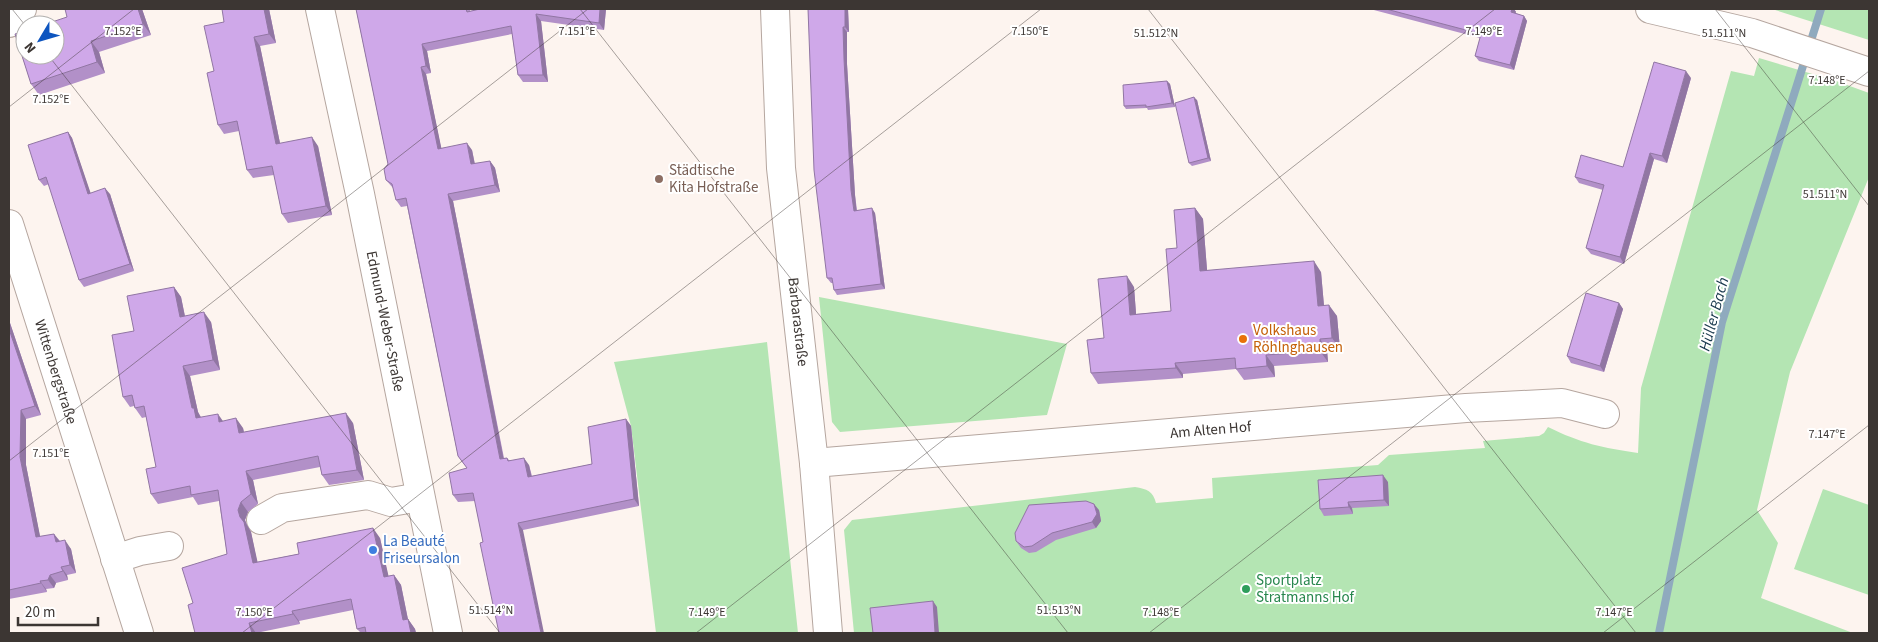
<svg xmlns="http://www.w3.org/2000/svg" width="1878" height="642" font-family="'Source Sans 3',sans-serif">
  <rect width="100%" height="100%" fill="#fdf4ef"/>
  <path fill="#b4e5b3" d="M1772 9H1869V40Z
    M1759 58 1836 81 1869 93V177L1790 372 1757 510 1778 543 1761 598 1853 633H854L844 530 852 520 1135 487C1147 489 1153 491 1156 503L1213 498 1212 478 1378 465 1389 455 1485 448 1483 441 1539 436 1544 433 1548 427C1580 443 1603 448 1638 453L1641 388 1731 71 1754 76Z
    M819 297 1067 344 1047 415 840 432 832 422Z
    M767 342 798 633H656L631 426 614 362Z
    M1823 489 1869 505V595L1794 569Z"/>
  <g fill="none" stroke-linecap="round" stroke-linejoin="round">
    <path stroke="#8faabe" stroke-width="8" d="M1659 633 1722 322 1821 9"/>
    <defs>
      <g id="minor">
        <path id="s1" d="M320 9 360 194 448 633"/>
        <path id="s2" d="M775 9 781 168 814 463 828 633"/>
        <path d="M1650 9 1752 33 1869 72"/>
        <path d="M9 23 22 9"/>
        <path id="s3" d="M9 224 139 633"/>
        <path id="s4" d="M814 463 1466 408 1562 403 1605 414"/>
        <path d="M261 520 282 508 368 495 391 502 420 497"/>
        <path d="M115 559 140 551 169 546"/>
      </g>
    </defs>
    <use href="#minor" stroke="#b5a69f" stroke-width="30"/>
    <use href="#minor" stroke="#fff" stroke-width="28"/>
  </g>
  <path fill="#b290c8" d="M142 9 151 35 99 52 105 73 39 95 31 84 15 34Z
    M269 9 276 43 260 46 280 143 318 146 332 215 288 223 282 214 274 175 253 178 247 170 239 131 224 134 218 125 214 71 224 22Z
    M356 9H470V11L480 9H606L604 30 541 21 548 82H523L518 75 512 34 427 51 431 73 426 74 441 148 472 150 475 164 490 161 495 168 500 192 453 201 504 458H507L509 460 529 465 532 476 592 464 626 419 631 426 639 506 523 530 483 542 475 501 458 502 453 495 467 468 458 456 407 206 401 207 396 200 393 188 386 180 388 164Z
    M808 9H848L849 32H847V64L855 195 857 210 875 213 885 289 837 295 834 290 833 283H831L827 278Z
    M1370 9H1514L1516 12 1515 13 1524 16 1527 21 1514 70 1479 61 1475 56 1480 38Z
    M1691 78 1667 163 1654 159 1624 264 1591 254 1586 248 1603 190 1579 183 1575 177 1623 167Z
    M1167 81 1170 84 1175 107 1148 110 1147 108 1126 109 1124 106Z
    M1197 100 1211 161 1192 166 1189 163Z
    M68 132 72 138 90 193 110 194 134 271 84 287 79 280 49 184 44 186 39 180Z
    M1195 208 1203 219 1207 270 1321 272 1324 306 1337 316 1340 349 1327 350 1328 362 1274 366 1275 377 1244 380 1236 369 1183 374V378L1098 384 1091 373 1104 338 1134 287 1136 314 1171 311 1177 248Z
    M174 287 181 297 185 316 211 322 220 370 190 376 198 412 201 417 222 421 243 428 244 432 353 423 364 480 329 485 322 475 320 467 253 480 258 504 248 512 245 520 247 525 251 532 257 562 380 538 388 576 394 575 401 585 408 619 415 629 416 633H361L357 629 353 610 299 621 300 624 256 633 193 603 227 554 219 501 198 505 193 497 158 504 151 494 156 467 146 417 142 418 135 408 134 406 130 407 123 397 134 331Z
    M1619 303 1623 309 1604 372 1571 363 1567 356Z
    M9 320 41 415 26 419V465L40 537 54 534 60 541 71 549 76 573 67 575 68 580 56 583 54 588 46 589 47 592 9 599Z
    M1388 482 1389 506 1352 508 1353 514 1324 516 1320 509Z
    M1099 510 1101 521 1096 528 1056 540 1036 552 1029 553 1021 548 1016 541Z"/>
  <path fill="#9176a3" d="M138 9H142L151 35 143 24Z
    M264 9H269L276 43 269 34Z
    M600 9H606L604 30 599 23Z
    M845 9H848L849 32 845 27Z
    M1512 9H1514L1516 12 1514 17 1511 12Z
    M536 14 541 21 548 82 543 75Z
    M1524 16 1527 21 1514 70 1510 65Z
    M843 27 847 32V64L855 195 857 216 854 211 851 190 844 59Z
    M254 37 260 46 282 153 276 144Z
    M91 41 99 52 105 73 97 62Z
    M422 44 427 51 431 73 426 66Z
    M421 67 426 74 443 156 438 149Z
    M1686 71 1691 78 1667 163 1662 156Z
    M1167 81 1170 84 1175 107 1172 103Z
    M1194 97 1197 100 1211 161 1208 158Z
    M68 132 72 138 93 200 88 194Z
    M312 137 318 146 332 215 326 206Z
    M467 143 472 150 476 171 471 164Z
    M1650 153 1654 159 1624 264 1620 257Z
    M490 161 495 168 500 192 495 185Z
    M105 188 110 194 134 271 130 264Z
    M448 194 453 201 505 466 500 459Z
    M872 208 875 213 885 289 881 284Z
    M1195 208 1203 219 1208 282 1200 271Z
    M1314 261 1321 272 1325 317 1318 306Z
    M1127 276 1134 287 1137 326 1130 315Z
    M174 287 181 297 187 327 180 317Z
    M1619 303 1623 309 1604 372 1600 366Z
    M1329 305 1337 316 1340 349 1332 338Z
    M204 312 211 322 220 370 213 360Z
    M9 320 41 415 35 406 9 329Z
    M1320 339 1327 350 1328 362 1320 351Z
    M1266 355 1274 366 1275 377 1267 366Z
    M1175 363 1183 374V378L1176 368Z
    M183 366 190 376 198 412 201 418H196L192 408Z
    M21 410 26 419V465L42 546 36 537 20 457Z
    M346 413 353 423 364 480 357 470Z
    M218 414 225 424 219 422Z
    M236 418 243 428 246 443 239 433Z
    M626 419 631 426 639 506 634 499Z
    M524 458 529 465 533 484 528 477Z
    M246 471 253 480 258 504 251 494Z
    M1383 475 1388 482 1389 506 1384 500Z
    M241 502 248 512 245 520 247 525 251 532 260 573 253 563 240 517 238 510Z
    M1348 502 1352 508 1353 514 1349 507Z
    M1094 504 1099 510 1101 521 1096 528 1092 522Z
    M518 523 523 530 544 633H541Z
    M373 528 380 538 391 587 384 577Z
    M54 534 60 542H56Z
    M65 540 71 549 76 573 70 565Z
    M61 567 67 575 68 580 63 571Z
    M50 575 56 583 54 588 48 580Z
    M394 575 401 585 410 630 403 620Z
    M40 581 46 589 47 592 41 583Z
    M933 601 937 607 939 633H935Z
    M292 611 299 621 300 624 293 614Z
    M408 619 415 629 416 633H411Z
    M249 623 256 633H252Z"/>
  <path fill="#cfa8e9" stroke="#9176a3" d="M65 9H138L143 24 91 41 97 62 31 84 15 34 25 31V55H55V25H43L67 17Z
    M222 9H264L269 34 254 37 276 144 312 137 326 206 282 214 272 166 247 170 237 121 218 125 207 73 214 71 204 26 224 22Z
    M356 9H466L467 12 480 9H600L599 23 536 14 543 75H518L511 26 422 44 426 66 421 67 438 149 467 143 471 164 490 161 495 185 448 194 500 459 507 458 508 461 524 458 528 477 592 464 588 427 626 419 634 499 518 523 541 633H499L480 543 483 542 473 493 453 495 449 473 467 468 458 456 406 198 396 200 392 184 386 180 384 169 388 164Z
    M808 9H845V27H843L844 59 851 190 854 211 872 208 881 284 834 290 832 278H827L814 170Z
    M1386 9H1512L1511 12 1524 16 1510 65 1475 56 1481 34Z
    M1654 62 1686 71 1662 156 1650 153 1620 257 1586 248 1604 185 1575 177 1581 155 1623 167Z
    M1167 81 1172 103 1146 107V105L1124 106 1123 85Z
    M1194 97 1208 158 1189 163 1175 103Z
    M68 132 88 194 105 188 130 264 79 280 46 177 39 180 28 145Z
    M1195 208 1200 271 1314 261 1318 306 1329 305 1332 338 1320 339V351L1266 355 1267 366 1236 369 1235 358 1175 363 1176 368 1091 373 1087 340 1104 338 1098 279 1127 276 1130 315 1171 311 1166 249 1177 248 1174 210Z
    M174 287 180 317 204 312 213 360 183 366 192 408H194L196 418 218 414 219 422 236 418 239 433 346 413 357 470 322 475 318 456 246 471 251 494 241 502 238 510 240 517 244 522 253 563 299 554 297 543 373 528 384 577 394 575 403 620 408 619 411 633H366L365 627 357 629 351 599 292 611 293 614 249 623 252 633H195L188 605 193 603 182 568 227 554 218 490 191 495 190 486 151 494 146 469 156 467 144 406 135 408 132 395 123 397 112 335 134 331 127 296Z
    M1586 293 1619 303 1600 366 1567 356Z
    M9 329 35 406 21 410 20 457 36 537 54 534 56 542 65 540 70 565 61 567 63 571 50 575 48 580 40 581 41 583 9 590Z
    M1383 475 1384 500 1348 502 1349 507 1320 509 1318 480Z
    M1086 501 1094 504 1097 514 1092 522 1052 533 1032 546 1024 547 1016 541 1015 533 1029 505Z
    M933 601 935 633H873L870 608Z"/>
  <path fill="none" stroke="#3c3633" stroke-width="1" stroke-opacity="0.45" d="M12 9 25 25M580 9 1068 633M1148 9 1636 633M1715 9 1869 206M48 55 500 633M9 107 134 9M9 461 588 9M242 633 1041 9M696 633 1495 9M1149 633 1869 71M1603 633 1869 425"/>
  <circle fill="#8d6e63" stroke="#fff" stroke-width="2" cx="659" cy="179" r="5"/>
  <circle fill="#e8710a" stroke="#fff" stroke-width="2" cx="1243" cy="339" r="5"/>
  <circle fill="#3f7fe0" stroke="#fff" stroke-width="2" cx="373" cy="550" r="5"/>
  <circle fill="#2e9e5b" stroke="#fff" stroke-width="2" cx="1246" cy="589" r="5"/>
  <g text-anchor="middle" stroke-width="4" stroke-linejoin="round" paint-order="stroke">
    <g font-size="15" fill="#785e54" stroke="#fff" text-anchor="start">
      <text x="669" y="175">Städtische<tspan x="669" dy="17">Kita Hofstraße</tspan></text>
    </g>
    <g font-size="15" fill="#3c3633" stroke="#fff">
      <text dy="5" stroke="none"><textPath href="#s1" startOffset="319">Edmund-Weber-Straße</textPath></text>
      <text dy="5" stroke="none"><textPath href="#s2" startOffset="314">Barbarastraße</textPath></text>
      <text dy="5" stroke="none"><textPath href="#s3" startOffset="155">Wittenbergstraße</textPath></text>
      <text dy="5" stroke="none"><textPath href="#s4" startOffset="398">Am Alten Hof</textPath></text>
    </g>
    <g font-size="15" fill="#c56008" stroke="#fff" text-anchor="start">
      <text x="1253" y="335">Volkshaus<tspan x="1253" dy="17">Röhlnghausen</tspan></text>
    </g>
    <g font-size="15" fill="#366cbe" stroke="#fff" text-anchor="start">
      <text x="383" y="546">La Beauté<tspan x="383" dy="17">Friseursalon</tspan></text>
    </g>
    <g font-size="15" fill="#27864d" stroke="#fff" text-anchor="start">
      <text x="1256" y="585">Sportplatz<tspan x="1256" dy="17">Stratmanns Hof</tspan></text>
    </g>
    <g font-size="16" font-style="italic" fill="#17374b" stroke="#fff">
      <text transform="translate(1713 314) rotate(-75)" y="6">Hüller Bach</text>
    </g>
  </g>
  <g font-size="12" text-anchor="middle" fill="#3c3633" stroke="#fff" stroke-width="4" stroke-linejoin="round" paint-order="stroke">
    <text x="123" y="35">7.152°E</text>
    <text x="577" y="35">7.151°E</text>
    <text x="1030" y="35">7.150°E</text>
    <text x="1484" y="35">7.149°E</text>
    <text x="1156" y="37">51.512°N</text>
    <text x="1724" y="37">51.511°N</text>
    <text x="1827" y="84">7.148°E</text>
    <text x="51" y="103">7.152°E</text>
    <text x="1825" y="198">51.511°N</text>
    <text x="1827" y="438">7.147°E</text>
    <text x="51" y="457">7.151°E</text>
    <text x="491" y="614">51.514°N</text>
    <text x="1059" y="614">51.513°N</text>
    <text x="254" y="616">7.150°E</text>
    <text x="707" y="616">7.149°E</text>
    <text x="1161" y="616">7.148°E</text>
    <text x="1614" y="616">7.147°E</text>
  </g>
  <rect width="1878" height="642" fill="none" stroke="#3c3633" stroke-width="20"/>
  <g transform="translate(40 40) rotate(232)"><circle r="24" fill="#ffffff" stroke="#b1afad"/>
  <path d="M0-4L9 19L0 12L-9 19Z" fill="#0e55bf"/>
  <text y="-8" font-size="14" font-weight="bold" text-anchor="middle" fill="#3c3633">N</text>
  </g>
  <path d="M18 617v8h80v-8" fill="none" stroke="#3c3633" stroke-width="2.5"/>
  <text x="25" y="617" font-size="15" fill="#3c3633" stroke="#ffffff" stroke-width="4" paint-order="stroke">20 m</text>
</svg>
